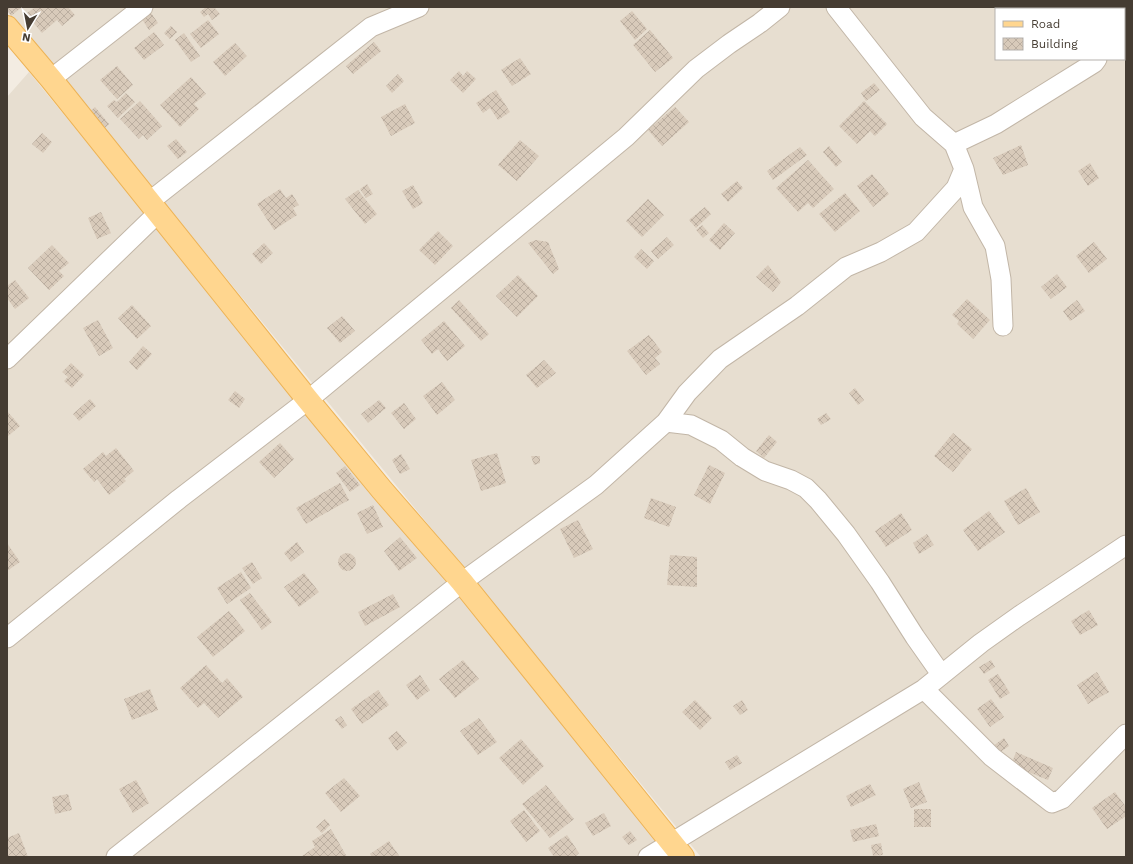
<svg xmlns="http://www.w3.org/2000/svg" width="1133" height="864" font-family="'Work Sans',sans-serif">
  <defs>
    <pattern id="building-cross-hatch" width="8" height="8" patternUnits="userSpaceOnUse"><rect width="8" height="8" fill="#d8caba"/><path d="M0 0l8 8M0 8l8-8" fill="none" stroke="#bbaea0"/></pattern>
  </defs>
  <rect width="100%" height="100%" fill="#f3ece2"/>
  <path fill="#e7ded0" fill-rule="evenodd" d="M7 7H1126V857H701L7 11ZM996 9H1124V59H996Z
    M29 72 672 857H7V97Z"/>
  <path fill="url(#building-cross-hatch)" d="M7 7H22L11 16 7 10Z
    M35 7H68L75 15 62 26 57 20 42 33 26 14Z
    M206 7H214L220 14 212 20 208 14 204 17 200 12Z
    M149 10 158 23 149 30 140 16Z
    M632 11 647 29 635 40 620 21Z
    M208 20 219 34 201 48 190 34Z
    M171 26 177 32 170 39 164 33Z
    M650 30 673 58 655 72 633 45Z
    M154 32 164 45 144 60 134 48Z
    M184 33 200 56 191 62 175 40Z
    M374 42 381 51 353 74 346 66Z
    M235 43 247 56 225 76 213 62Z
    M520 58 531 74 512 86 501 70Z
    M117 66 133 85 117 99 100 80Z
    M459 71 463 76 467 71 476 79 463 93 450 80Z
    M398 74 404 81 392 93 386 86Z
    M191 77 206 94 194 104 199 109 180 127 160 105Z
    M874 83 880 90 866 101 861 93Z
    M496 90 510 112 498 120 490 108 483 113 476 103Z
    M126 93 135 102 118 118 107 106 114 100 117 102Z
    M140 101 162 126 147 140 143 135 139 139 120 119Z
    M864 101 887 124 875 136 870 131 857 144 839 126Z
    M405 104 415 123 391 136 381 117Z
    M95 107 109 124 103 130 89 112Z
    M675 107 689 122 662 146 648 130Z
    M42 133 52 142 43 153 32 144Z
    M176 139 187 152 178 159 167 146Z
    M520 140 539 156 517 181 498 165Z
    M1021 145 1028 165 1003 175 993 158Z
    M829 146 842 162 836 167 823 152Z
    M800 147 807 155 773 180 767 171Z
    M808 160 834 189 813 208 808 203 798 212 776 188Z
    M1090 163 1099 178 1088 186 1078 171Z
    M872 174 889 194 873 207 857 186Z
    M737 181 743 188 728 202 721 194Z
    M367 184 373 194 366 198 360 189Z
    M413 185 423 203 413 209 402 191Z
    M280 189 286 198 292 194 299 205 293 208 297 215 274 230 257 204Z
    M358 190 377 214 365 224 345 199Z
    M845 193 860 211 835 232 819 214Z
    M648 199 664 215 642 237 626 221Z
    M705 207 711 214 696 228 689 220Z
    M101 212 111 233 97 239 88 218Z
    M724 223 735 233 720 250 709 240Z
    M702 225 709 233 703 238 696 230Z
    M438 231 453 246 435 265 419 250Z
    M667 237 674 245 658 259 651 251Z
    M536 240 548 242 559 269 553 274 528 243Z
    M1094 242 1107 259 1089 273 1076 256Z
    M264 243 273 253 261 264 252 254Z
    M52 245 69 263 59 271 64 276 49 290 28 268Z
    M641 249 654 261 647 269 634 257Z
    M768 265 781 282 773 292 756 277Z
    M1057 274 1067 287 1051 299 1041 287Z
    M518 275 538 296 517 317 496 296Z
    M15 280 29 298 15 309 7 298V286Z
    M967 299 990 320 973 339 957 324 959 321 952 315Z
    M459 300 489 334 481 341 451 308Z
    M1077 300 1085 311 1070 321 1063 311Z
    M132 305 151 326 137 339 118 318Z
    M342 316 355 331 340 343 327 328Z
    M98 320 113 348 99 356 83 328Z
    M444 321 465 346 447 361 438 349 432 354 421 340Z
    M649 335 662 352 655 358 660 364 646 375 627 351Z
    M143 346 152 354 137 370 129 362Z
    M544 360 556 373 537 388 526 375Z
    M71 363 84 375 72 388 64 381 68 377 62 372Z
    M442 382 455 400 437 415 423 396Z
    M855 388 864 400 858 405 849 393Z
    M235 391 245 399 239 408 228 400Z
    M90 399 96 406 79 421 73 414Z
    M379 400 386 408 368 423 361 414Z
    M404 403 416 419 404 429 391 413Z
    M7 411 20 426 7 437Z
    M826 413 831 419 821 425 817 419Z
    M953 433 972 449 953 472 934 456Z
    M769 435 777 442 764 458 756 451Z
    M280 443 294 459 274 478 259 462Z
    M116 448 134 471 124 479 126 481 109 495 97 479 94 482 83 469 103 452 106 456Z
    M497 453 506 483 481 491 471 460Z
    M401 454 410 469 400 474 392 460Z
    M531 456H540V463L534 465Z
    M709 465 725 473 710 504 694 495Z
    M345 466 360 485 350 492 336 473Z
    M340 483 349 500 306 524 296 508Z
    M1026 488 1040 512 1018 525 1004 501Z
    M651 498 676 507 669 527 644 518Z
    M373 505 383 527 367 534 357 513Z
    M989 511 1005 532 978 551 963 530Z
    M901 513 912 530 886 547 875 531Z
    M578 520 593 549 574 558 560 529Z
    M927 534 934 545 919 554 913 543Z
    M400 537 417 558 399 571 384 551Z
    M297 542 304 552 291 562 284 553Z
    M7 543 20 562 7 571Z
    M338 562a9 9 0 1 1 18 0a9 9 0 1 1-18 0Z
    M670 555 697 557V587L667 585Z
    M252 562 262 578 253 584 242 568Z
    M241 572 251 588 227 604 217 588Z
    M304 573 319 592 299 607 284 587Z
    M250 593 272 622 262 630 240 600Z
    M393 594 400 607 365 626 358 612Z
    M1089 610 1098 625 1080 635 1071 621Z
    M229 611 245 631 213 657 197 637Z
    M463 660 479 679 455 698 439 679Z
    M991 660 995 667 984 674 979 667Z
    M206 665 222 683 227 678 243 697 218 718 204 703 198 708 180 688Z
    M1097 672 1109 692 1088 704 1077 685Z
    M998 674 1010 693 1000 699 988 680Z
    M420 675 430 690 417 700 406 685Z
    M150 689 158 710 132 720 124 699Z
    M378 690 389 705 362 724 351 709Z
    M991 699 1004 717 990 727 977 709Z
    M695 700 712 718 700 730 682 712Z
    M742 700 748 710 740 715 733 706Z
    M341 716 347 725 342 729 335 720Z
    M479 718 497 742 478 755 460 731Z
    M397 731 407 743 397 751 388 738Z
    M1004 738 1009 746 999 753 993 746Z
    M521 739 544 766 523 785 499 758Z
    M1016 752 1053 768 1048 780 1011 765Z
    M737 755 742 763 730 770 725 762Z
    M344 778 360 796 341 812 325 793Z
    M136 780 149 803 133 813 119 789Z
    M919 782 927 802 911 808 903 789Z
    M870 784 876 795 851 807 846 796Z
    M546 785 574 819 550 838 522 804Z
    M1115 792 1126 807V816L1107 829 1092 808Z
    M68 794 72 810 55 814 52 797Z
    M914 809H931V827H914Z
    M524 810 540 831 526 842 510 821Z
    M604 813 611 826 593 836 585 823Z
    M325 819 330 825 322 833 316 827Z
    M876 824 879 836 853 842 850 830Z
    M331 829 347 857H303L302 856 315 847 312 841Z
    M630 831 637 840 629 845 622 837Z
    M19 833 28 857H7V838Z
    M567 835 579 853 575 857H554L548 848Z
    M389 841 400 857H372L370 854Z
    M881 843 883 855 873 856 871 845Z"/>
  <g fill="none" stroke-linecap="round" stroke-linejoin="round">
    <defs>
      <path id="minor" d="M1069 7 1071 9
        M1124 27 1126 25
        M51 79 143 7
        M954 144 996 124 1094 63 1097 59
        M964 169 973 207 995 246 1001 279 1003 326
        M149 202 371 27 419 7
        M7 359 158 213
        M666 422 691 425 721 440 742 457 765 471 791 480 806 488 818 500 846 534 880 582 915 637 941 674
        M7 638 179 499 308 400 626 137 696 69 729 44 760 23 780 7
        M924 689 992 757 1052 803 1062 799 1126 734
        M116 857 462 582 596 485 666 422 687 393 720 359 797 306 846 267 881 252 916 232 956 188 964 169 954 144 923 117 836 7
        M648 857 924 689 981 643 1019 616 1126 545"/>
      <path id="major" d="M7 27 51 79 308 400 382 490 462 582 683 857"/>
    </defs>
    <use href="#minor" stroke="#c2b6a7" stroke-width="21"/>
    <use href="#major" stroke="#edb356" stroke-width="24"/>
    <use href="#minor" stroke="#fff" stroke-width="19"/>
    <use href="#major" stroke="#ffd68f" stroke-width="22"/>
  </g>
  <rect width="1133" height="864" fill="none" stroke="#453c32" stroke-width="16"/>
  <rect x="995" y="8" width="130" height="52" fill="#ffffff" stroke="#b5b1ad"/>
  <rect x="1003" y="21" width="20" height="6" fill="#ffd68f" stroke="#b5b1ad"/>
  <text x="1031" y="28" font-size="12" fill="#453c32">Road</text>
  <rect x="1003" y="38" width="20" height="12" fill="url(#building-cross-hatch)" stroke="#b5b1ad"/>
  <text x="1031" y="48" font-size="12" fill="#453c32">Building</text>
  <g transform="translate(28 28) rotate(190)" stroke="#ffffff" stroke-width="3" paint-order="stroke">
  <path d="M0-3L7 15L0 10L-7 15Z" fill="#453c32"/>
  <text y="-6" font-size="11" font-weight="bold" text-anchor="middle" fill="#453c32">N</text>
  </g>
</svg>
